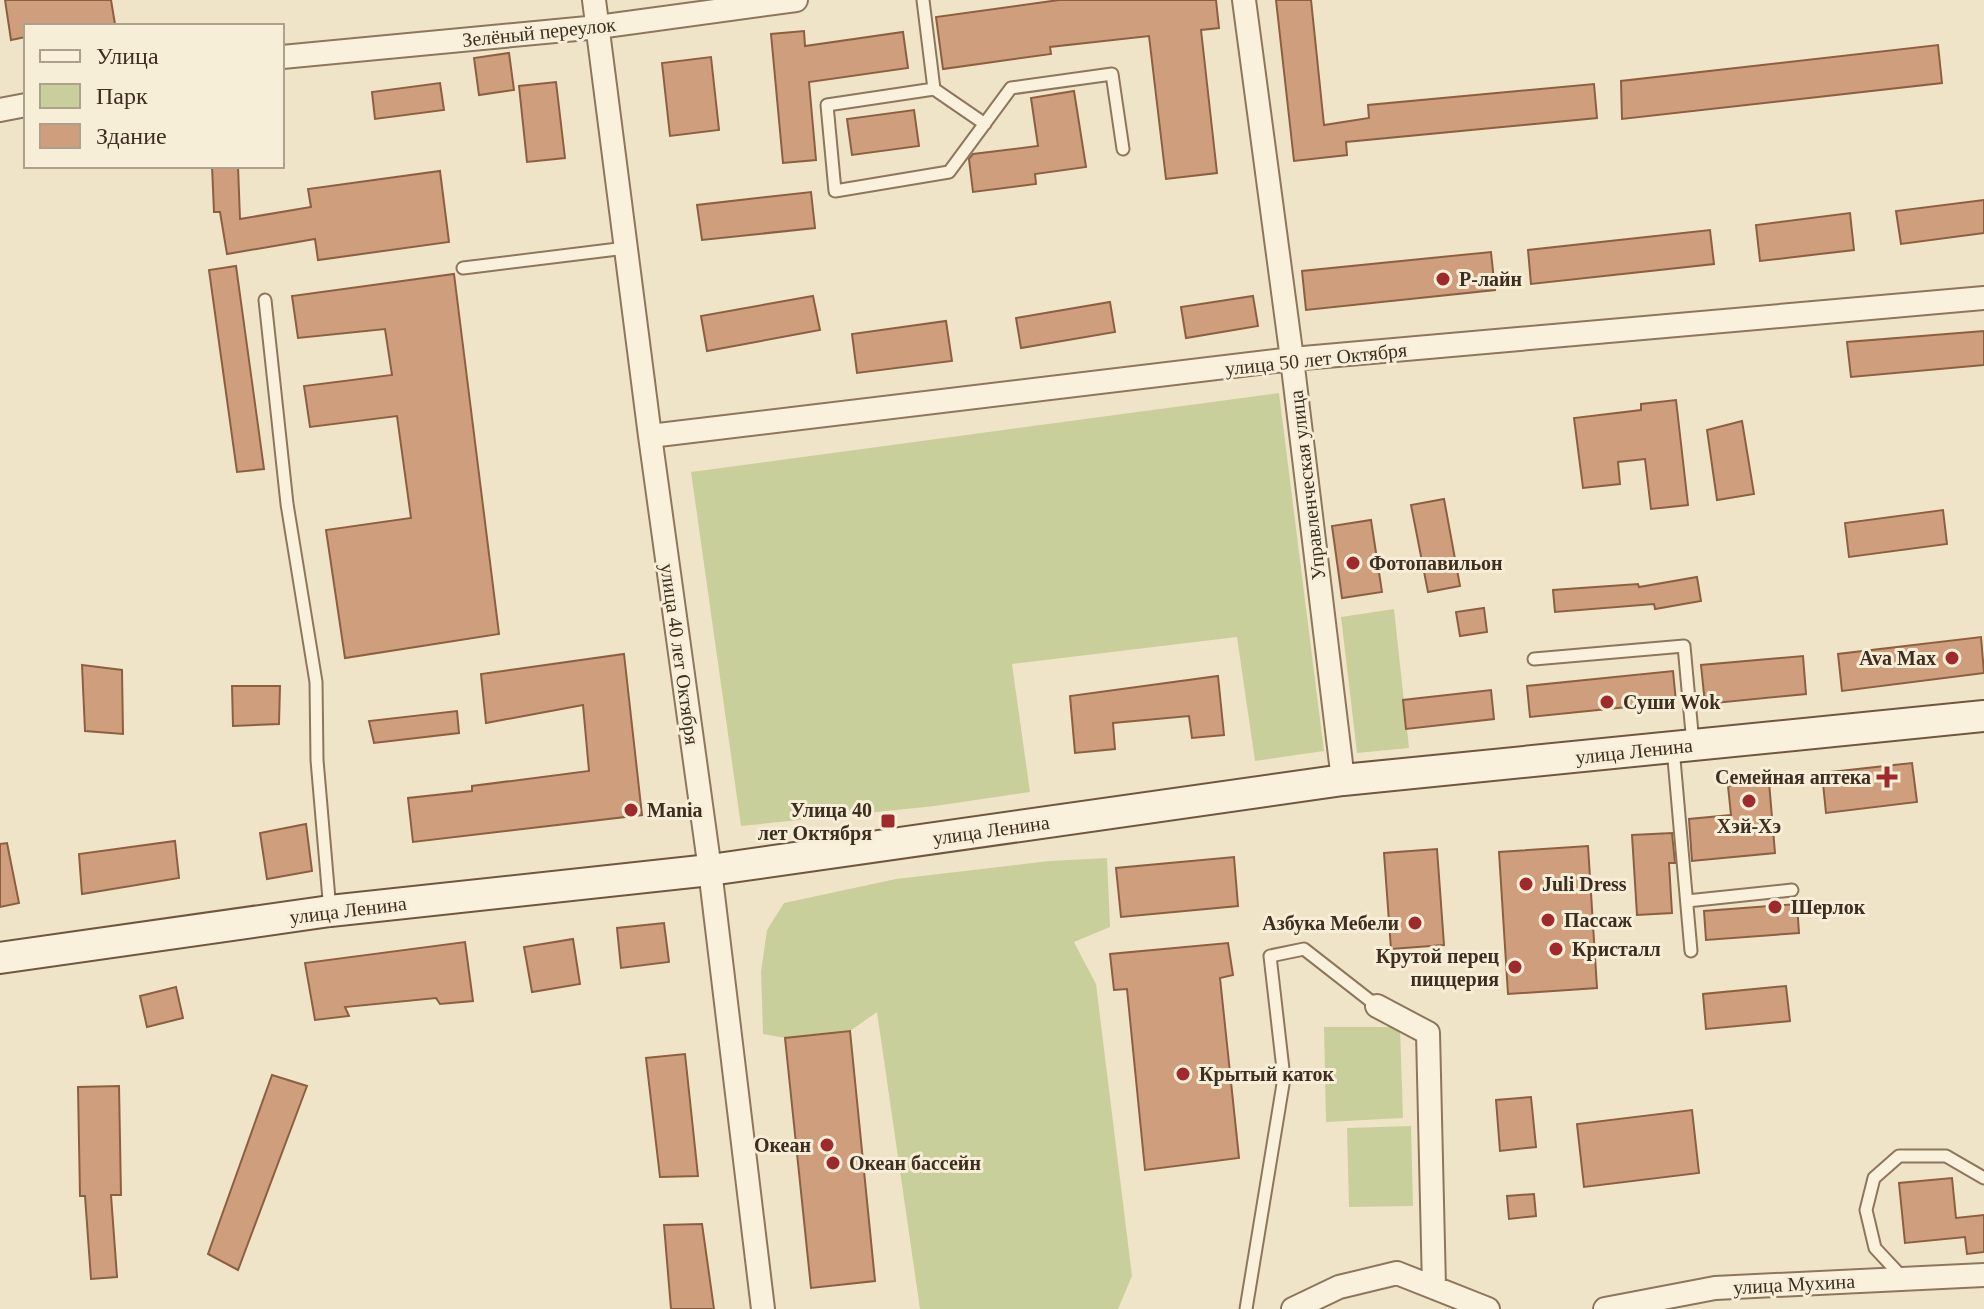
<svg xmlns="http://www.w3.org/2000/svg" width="1984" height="1309" font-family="'Times New Roman',serif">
  <rect width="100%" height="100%" fill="#f0e4c8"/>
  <path fill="#c9cf9b" d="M1279 393 1324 751 1255 761 1237 637 1012 664 1030 792 935 806 741 826 691 472Z
    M1394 609 1409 748 1357 753 1341 617Z
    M1107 858 1110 927 1074 942 1096 984 1132 1276 1118 1309H920L877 1012 850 1031 785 1038 763 1034 761 972 767 930 784 903 896 879 1049 861Z
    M1324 1027H1400L1403 1118 1326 1122Z
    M1411 1126 1413 1206 1349 1207 1347 1128Z"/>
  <path fill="#cf9f7d" stroke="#8d5f41" stroke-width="2" d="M5 0H111L115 24 26 26V37L11 40Z
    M1059 0H1216L1219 28 1201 30 1217 173 1166 179 1149 36 1050 47 1051 54 943 69 936 17Z
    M1276 0H1311L1324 125 1369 118 1368 105 1594 84 1597 118 1346 142 1347 155 1294 161Z
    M804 31 805 46 903 32 908 68 809 82 816 160 783 163 771 34Z
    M1938 45 1942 83 1622 119 1621 81Z
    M509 53 514 90 479 95 474 58Z
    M711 57 719 130 670 136 662 63Z
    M556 82 565 158 527 162 519 86Z
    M440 83 444 110 375 119 372 92Z
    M1074 91 1086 167 1035 174 1036 184 973 192 969 159 973 154 1038 146 1031 98Z
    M914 110 919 146 852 155 847 119Z
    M212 166H238L240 219 311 207 308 189 440 171 449 242 318 260 315 239 227 254 220 212H214Z
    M811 192 815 228 702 240 697 205Z
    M1984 200V233L1901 244 1896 211Z
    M1850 213 1854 250 1760 261 1756 225Z
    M1710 230 1714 264 1531 284 1528 250Z
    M1491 252 1495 290 1306 310 1302 271Z
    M236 266 264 469 237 472 209 270Z
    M454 274 499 634 345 658 326 530 411 518 397 416 310 427 304 386 392 375 385 329 298 338 292 296Z
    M813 296 820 330 707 351 701 316Z
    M1253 296 1258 326 1186 338 1181 307Z
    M1110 302 1115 332 1021 348 1016 318Z
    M946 321 952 361 857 373 852 334Z
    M1984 331V365L1851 377 1847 342Z
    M1676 400 1688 505 1651 509 1645 459 1618 462 1620 484 1583 488 1574 418 1641 410V404Z
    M1742 421 1754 494 1717 500 1707 430Z
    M1444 499 1460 586 1428 592 1411 505Z
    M1943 510 1947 544 1849 557 1845 523Z
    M1371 520 1382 592 1342 598 1332 526Z
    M1697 577 1701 601 1655 609 1654 604 1555 612 1553 590 1638 584 1639 587Z
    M1484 608 1487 632 1460 636 1456 612Z
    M1981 637 1984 673 1842 691 1838 654Z
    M624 654 642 815 413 842 408 798 472 791V786L589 771 583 705 486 723 481 674Z
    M1803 656 1806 694 1705 704 1701 665Z
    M82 665 122 670 123 734 85 731Z
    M1673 671 1676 702 1530 717 1527 686Z
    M1218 676 1224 735 1192 738 1189 716 1113 723 1115 749 1075 753 1070 696Z
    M232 686H280L279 724 233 726Z
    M1491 690 1494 719 1406 729 1403 700Z
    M457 711 459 733 374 743 369 721Z
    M1912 763 1917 802 1826 813 1822 773Z
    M1769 782 1775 853 1692 861 1689 819 1731 815 1728 786Z
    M306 824 312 871 267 879 260 833Z
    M1672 833 1675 863H1669L1672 913 1637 915 1632 835Z
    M175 841 179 878 82 894 79 854Z
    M7 843 19 903 0 907V844Z
    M1588 846 1597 988 1508 994 1499 852Z
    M1437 849 1444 945 1391 949 1384 853Z
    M1234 857 1238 906 1121 917 1116 868Z
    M1797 904 1799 933 1706 940 1704 911Z
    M664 923 669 962 621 968 617 928Z
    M573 939 580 984 532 992 524 947Z
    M465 942 473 1001 440 1004 436 998 345 1007 349 1016 315 1020 305 963Z
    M1228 943 1233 975 1220 978 1239 1158 1145 1170 1127 989 1114 990 1110 954Z
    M1786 986 1790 1021 1706 1029 1703 994Z
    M176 987 183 1018 147 1027 140 996Z
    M850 1031 875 1281 811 1288 785 1038Z
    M685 1054 698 1176 660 1177 646 1058Z
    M272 1075 307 1086 238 1270 208 1254Z
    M119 1086 121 1195H111L117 1277 91 1279 85 1196H80L78 1087Z
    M1531 1097 1536 1147 1500 1151 1496 1100Z
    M1692 1110 1699 1173 1584 1187 1577 1124Z
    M1952 1178 1956 1218 1984 1215V1252L1967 1254 1965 1237 1905 1243 1899 1183Z
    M1534 1194 1536 1216 1509 1219 1507 1196Z
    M702 1224 714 1309H671L664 1225Z"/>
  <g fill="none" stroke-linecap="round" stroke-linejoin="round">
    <defs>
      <path id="lane" d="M923 0 934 89 827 105 835 191 949 172 1011 88 1112 74 1123 149
        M934 89 985 124
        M463 268 626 248
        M265 300 287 504 316 682 317 760 330 911
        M1534 659 1684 646 1693 744
        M1673 748 1691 951
        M1687 901 1792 890
        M1903 1278 1875 1248 1866 1210 1874 1178 1899 1156H1946L1984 1178
        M1246 1309 1284 1078 1270 956 1304 949 1377 1006"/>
      <path id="street" d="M594 0 650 436 710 870 763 1309
        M1244 0 1292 359 1343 780
        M282 57 598 27 796 0
        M0 110 26 105
        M650 436 1292 359 1984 298
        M1377 1006 1428 1033 1434 1287
        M1293 1309 1339 1287 1397 1273 1488 1309
        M1605 1309 1715 1288 1984 1275"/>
      <path id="secondary" d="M0 958 330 911 710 870 1343 780 1984 716"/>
    </defs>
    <use href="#lane" stroke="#8d765c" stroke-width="15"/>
    <use href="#street" stroke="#8d765c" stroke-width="26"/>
    <use href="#secondary" stroke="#6f573f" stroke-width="34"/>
    <use href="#lane" stroke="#faf1dc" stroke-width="11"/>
    <use href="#street" stroke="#faf1dc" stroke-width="22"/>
    <use href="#secondary" stroke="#faf1dc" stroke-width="30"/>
  </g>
  <g fill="#9e2a2b" stroke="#f7eed8" stroke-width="3">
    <circle cx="1443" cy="279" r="8"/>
    <circle cx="1353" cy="563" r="8"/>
    <circle cx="1952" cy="658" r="8"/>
    <circle cx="1607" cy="702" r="8"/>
    <path d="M1883 765h8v8h8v8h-8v8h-8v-8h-8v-8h8z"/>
    <circle cx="1749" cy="801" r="8"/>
    <circle cx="631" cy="810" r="8"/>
    <rect x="880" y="813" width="16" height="16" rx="4"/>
    <circle cx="1526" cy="884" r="8"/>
    <circle cx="1775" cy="907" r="8"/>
    <circle cx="1548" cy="920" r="8"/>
    <circle cx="1415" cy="923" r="8"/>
    <circle cx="1556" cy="949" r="8"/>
    <circle cx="1515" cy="967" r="8"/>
    <circle cx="1183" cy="1074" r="8"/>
    <circle cx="827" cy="1145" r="8"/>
    <circle cx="833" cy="1163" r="8"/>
  </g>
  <g text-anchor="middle" stroke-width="6" stroke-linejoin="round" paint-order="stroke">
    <g font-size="20" fill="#3d2e20" stroke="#f7eed8">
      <text transform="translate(539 32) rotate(-6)" y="7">Зелёный переулок</text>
      <text transform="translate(1316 359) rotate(-6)" y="7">улица 50 лет Октября</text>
      <text transform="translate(1307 485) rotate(-97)" y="7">Управленческая улица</text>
      <text transform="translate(680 654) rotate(82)" y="7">улица 40 лет Октября</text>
      <text transform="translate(1634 751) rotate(-6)" y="7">улица Ленина</text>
      <text transform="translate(991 830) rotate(-8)" y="7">улица Ленина</text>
      <text transform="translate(348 910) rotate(-7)" y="7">улица Ленина</text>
      <text transform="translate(1794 1284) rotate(-3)" y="7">улица Мухина</text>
    </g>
    <g font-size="20" font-weight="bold" fill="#3d2e20" stroke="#f7eed8" text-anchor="start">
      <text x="1459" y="286">Р-лайн</text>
      <text x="1369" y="570">Фотопавильон</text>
      <text x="1936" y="665" text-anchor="end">Ava Max</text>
      <text x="1623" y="709">Суши Wok</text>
      <text x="1871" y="784" text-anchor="end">Семейная аптека</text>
      <text x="647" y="817">Mania</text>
      <text x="872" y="817" text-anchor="end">Улица 40<tspan x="872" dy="23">лет Октября</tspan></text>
      <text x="1749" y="833" text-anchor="middle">Хэй-Хэ</text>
      <text x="1542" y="891">Juli Dress</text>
      <text x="1791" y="914">Шерлок</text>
      <text x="1564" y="927">Пассаж</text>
      <text x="1399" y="930" text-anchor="end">Азбука Мебели</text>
      <text x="1572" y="956">Кристалл</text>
      <text x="1499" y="963" text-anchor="end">Крутой перец<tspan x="1499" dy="23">пиццерия</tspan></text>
      <text x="1199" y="1081">Крытый каток</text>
      <text x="811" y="1152" text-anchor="end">Океан</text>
      <text x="849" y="1170">Океан бассейн</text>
    </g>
  </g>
  <rect x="24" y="24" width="260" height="144" fill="#f7eed8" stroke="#ada18e" stroke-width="2"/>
  <rect x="40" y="50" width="40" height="12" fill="#faf1dc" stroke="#ada18e" stroke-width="2"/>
  <text x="96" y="64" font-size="24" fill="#3d2e20">Улица</text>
  <rect x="40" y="84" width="40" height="24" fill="#c9cf9b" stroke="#ada18e" stroke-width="2"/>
  <text x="96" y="104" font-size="24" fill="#3d2e20">Парк</text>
  <rect x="40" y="124" width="40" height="24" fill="#cf9f7d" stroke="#ada18e" stroke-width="2"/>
  <text x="96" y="144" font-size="24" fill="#3d2e20">Здание</text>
</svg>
